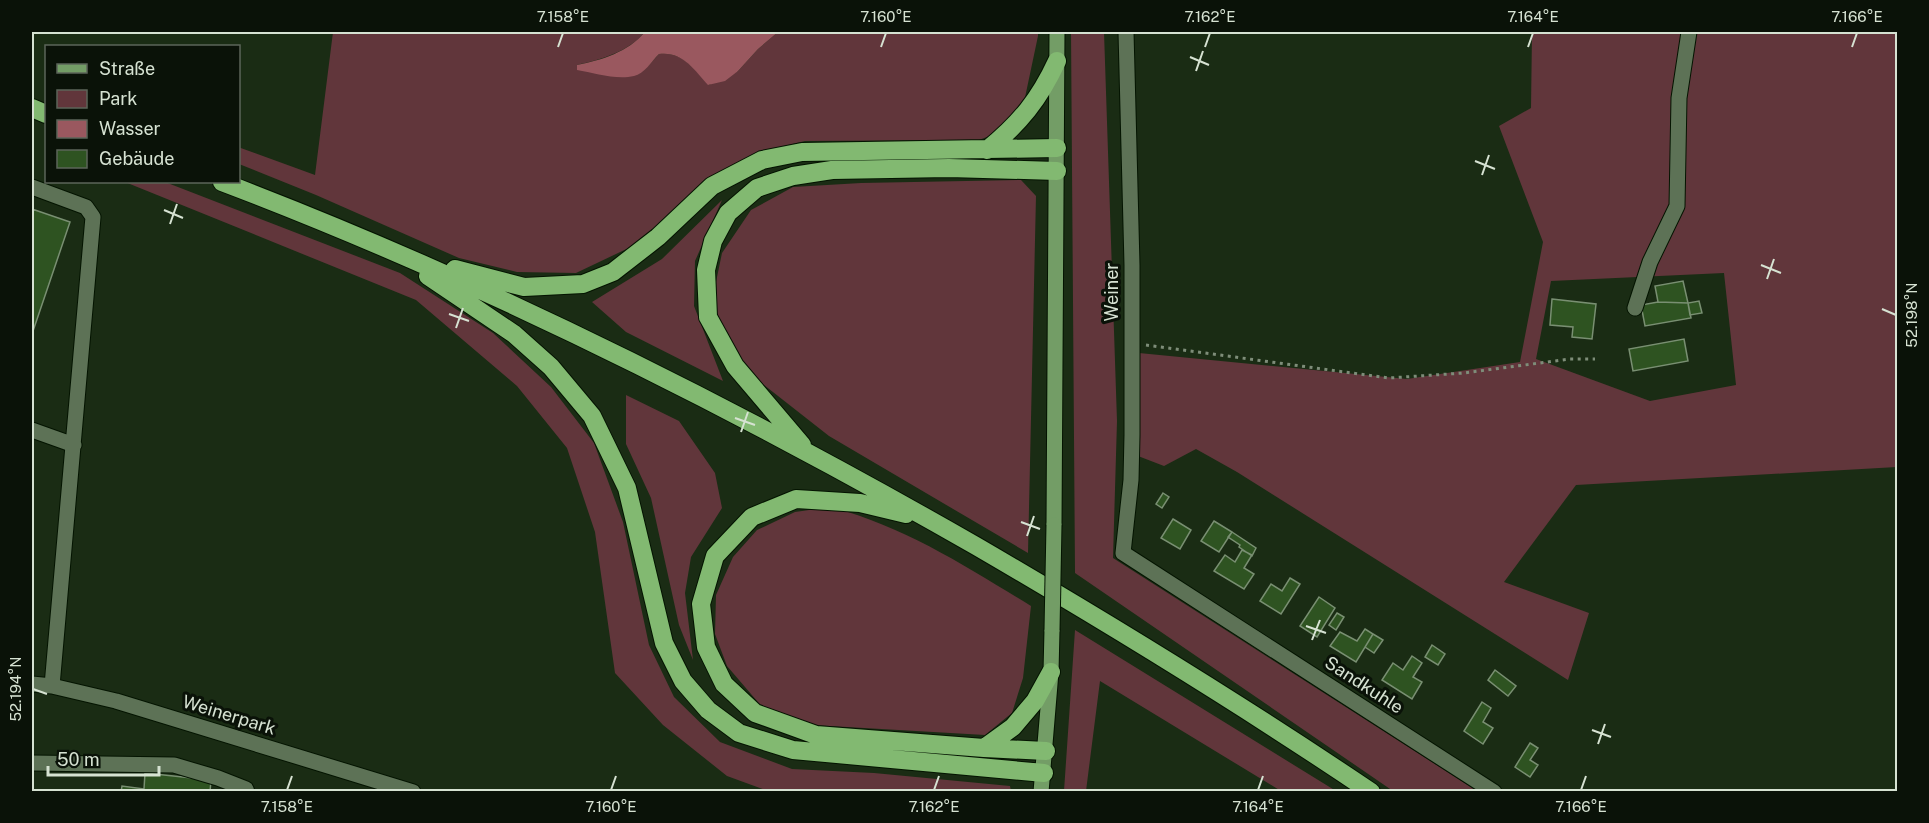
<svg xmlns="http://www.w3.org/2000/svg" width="1929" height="823" font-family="'Public Sans',sans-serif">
  <rect width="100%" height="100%" fill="#1a2c14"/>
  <path fill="#61363b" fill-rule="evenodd" d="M333 32H645C628 52 602 59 577 65L648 66 659 54C682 51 694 68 709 85L738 71 758 49 778 32H1038V36L1023 107 1005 130 979 140 805 141 759 152 637 244 576 273 517 272 459 258 316 195 239 164 238 147 315 175Z
    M1071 32H1104L1117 421 1113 558 1477 791H1393L1075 573Z
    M1532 32H1897V467L1576 485 1504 582 1589 613 1568 680 1237 472 1196 449 1164 466 1138 456 1139 353 1407 379 1520 362 1543 242 1499 126 1531 108ZM1724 273 1736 385 1650 401 1536 359 1551 281Z
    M1021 180 1036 196 1028 553 829 436 764 385 741 361 711 306 722 253 751 210 793 187 861 183Z
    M125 182H165L400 273 493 333 551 387 594 443 623 522 649 645 674 697 720 742 792 769 874 773 1010 786 1011 791H768L727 776 663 725 615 673 595 532 567 448 517 386 416 300Z
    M722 200 695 261 694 306 723 381 626 332 592 302 662 259Z
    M626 395 679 421 715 473 722 508 691 557 685 593 693 660 679 625 651 498 626 444Z
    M830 507C904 526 967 567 1031 606L1023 678 1012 713 985 735 812 725 763 708 727 666 715 634 716 595 733 557 757 530 795 512Z
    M1075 630 1336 791H1281L1100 681 1086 791H1064Z"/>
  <path fill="#9a585f" d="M645 32H778L758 49 738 71 725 81 708 85C694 69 682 51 659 54 652 61 644 74 634 76 616 80 594 73 577 70V65C602 60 628 52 645 32Z"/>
  <path fill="#2e5321" stroke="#798f72" stroke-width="1.5" d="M32 209 70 222 32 334Z
    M1683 281 1688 303 1658 302 1655 286Z
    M1552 299 1596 304 1592 339 1572 337 1573 327 1550 325Z
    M1699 301 1702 313 1690 315 1688 303Z
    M1658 302 1688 303 1691 318 1645 326 1641 305Z
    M1684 339 1688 361 1633 371 1629 349Z
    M1163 493 1169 497 1162 508 1156 504Z
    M1173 519 1191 530 1180 549 1161 538Z
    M1214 521 1232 532 1219 552 1201 541Z
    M1232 532 1256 548 1252 556 1239 547 1240 545 1228 537Z
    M1242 550 1252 555 1244 568 1254 574 1244 589 1214 571 1225 555 1235 562Z
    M1290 578 1300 584 1281 614 1260 601 1271 584 1282 591Z
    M1319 597 1335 608 1317 637 1300 626Z
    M1337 613 1344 617 1336 630 1329 625Z
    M1365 629 1373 634 1356 662 1330 646 1340 632 1357 641Z
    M1373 634 1383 640 1374 653 1365 647Z
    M1432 645 1445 654 1438 665 1425 657Z
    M1412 656 1422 663 1413 677 1422 682 1412 699 1382 680 1393 663 1403 670Z
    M1495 670 1516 686 1508 696 1488 680Z
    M1482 702 1491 708 1483 722 1493 728 1483 744 1464 731Z
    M1530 743 1538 748 1530 760 1538 765 1530 777 1515 767Z
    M145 773 211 780 210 792H121L122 786 144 789Z"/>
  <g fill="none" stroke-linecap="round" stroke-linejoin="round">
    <defs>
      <path id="minor" d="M1126 32 1132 265V435L1131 480 1123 553 1494 792
        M32 187 86 207 93 217 52 686
        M1635 308 1650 262 1677 206 1679 98 1689 32
        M32 430 74 445
        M32 684 52 686 116 701 413 792
        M32 763 174 765 218 778 246 789 247 792"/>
      <path id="major" d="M1054 525 1057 32
        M1041 792 1051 672 1052 630"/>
      <path id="highway" d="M32 108 46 114
        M987 150C1020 123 1039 100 1057 61
        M222 182C483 281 733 407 976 546 1110 624 1242 705 1371 792
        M455 269 524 287 583 284 613 272 658 237 712 186 762 160 802 152 1057 148
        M428 276 514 334 551 367 592 416 627 488 664 643 683 681 708 710 739 733 793 750 1044 773
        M802 445 735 366 708 317 706 270 713 241 728 213 757 188 793 176 832 170 949 168 1057 171
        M906 514 860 503 796 499 752 517 715 556 701 604 706 647 724 684 755 713 816 735 984 748 1046 751
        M984 748 1013 727 1035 701 1051 672"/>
    </defs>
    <use href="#minor" stroke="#041401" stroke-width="17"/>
    <use href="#major" stroke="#041401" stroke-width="17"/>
    <use href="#highway" stroke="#041401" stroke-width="20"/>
    <path stroke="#7e8d79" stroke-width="3" stroke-dasharray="3 4.5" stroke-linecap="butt" d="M1146 345 1389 378 1464 373 1570 359H1595"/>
    <use href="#minor" stroke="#5d7256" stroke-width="15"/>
    <use href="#major" stroke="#739d66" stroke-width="15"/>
    <use href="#highway" stroke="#82b971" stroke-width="18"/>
    <defs>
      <path id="major-bridge" d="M1052 630 1054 525"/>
    </defs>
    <use href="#major-bridge" stroke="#041401" stroke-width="17" stroke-linecap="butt"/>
    <use href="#major-bridge" stroke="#739d66" stroke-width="15"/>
  </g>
  <path fill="none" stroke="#d6e2d2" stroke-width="2" d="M558 47 563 33M881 47 886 33M1205 47 1210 33M1528 47 1533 33M1852 47 1857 33M1190 57 1209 65M1196 71 1203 51M1475 161 1495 169M1482 175 1489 155M164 210 183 218M170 224 177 204M1761 265 1781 273M1767 279 1774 259M1882 309 1896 315M449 314 469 321M456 328 463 308M735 418 755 425M741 432 748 412M1021 522 1040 529M1027 536 1034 516M1306 626 1326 633M1312 640 1320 620M33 689 47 694M1592 730 1611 737M1598 744 1605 724M287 790 292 776M611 790 616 776M934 790 939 776M1258 790 1263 776M1581 790 1586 776"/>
  <g text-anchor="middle" stroke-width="6" stroke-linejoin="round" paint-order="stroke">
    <g font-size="18" fill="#d6e2d2" stroke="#0a1208">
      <text transform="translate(1112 292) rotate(-90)" y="6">Weiner</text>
      <text transform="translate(1364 685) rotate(33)" y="6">Sandkuhle</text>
      <text transform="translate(229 715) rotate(17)" y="6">Weinerpark</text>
    </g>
  </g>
  <rect width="1929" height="823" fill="none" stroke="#0a1208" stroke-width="66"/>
  <rect x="45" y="45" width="195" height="138" fill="#0a1208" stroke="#5c6559" stroke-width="1.5"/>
  <rect x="57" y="64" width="30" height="9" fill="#739d66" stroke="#5c6559" stroke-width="1.5"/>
  <text x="99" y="75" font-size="18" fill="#d6e2d2">Straße</text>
  <rect x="57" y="90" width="30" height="18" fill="#61363b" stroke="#5c6559" stroke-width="1.5"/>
  <text x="99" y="105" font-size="18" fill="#d6e2d2">Park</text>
  <rect x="57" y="120" width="30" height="18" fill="#9a585f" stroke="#5c6559" stroke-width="1.5"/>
  <text x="99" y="135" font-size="18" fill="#d6e2d2">Wasser</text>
  <rect x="57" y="150" width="30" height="18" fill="#2e5321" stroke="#5c6559" stroke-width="1.5"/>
  <text x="99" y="165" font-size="18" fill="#d6e2d2">Gebäude</text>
  <path d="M48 766v9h111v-9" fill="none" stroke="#d6e2d2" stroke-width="3"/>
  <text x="57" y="766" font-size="18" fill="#d6e2d2" stroke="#0a1208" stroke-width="4.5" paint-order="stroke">50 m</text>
  <rect x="33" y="33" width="1863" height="757" fill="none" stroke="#d6e2d2" stroke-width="2"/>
  <g font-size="15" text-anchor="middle" fill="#d6e2d2">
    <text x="563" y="22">7.158°E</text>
    <text x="886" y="22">7.160°E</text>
    <text x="1210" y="22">7.162°E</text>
    <text x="1533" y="22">7.164°E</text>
    <text x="1857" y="22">7.166°E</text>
    <text transform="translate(1912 315) rotate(-90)" y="5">52.198°N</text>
    <text transform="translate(16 689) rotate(-90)" y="5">52.194°N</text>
    <text x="287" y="812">7.158°E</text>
    <text x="611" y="812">7.160°E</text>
    <text x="934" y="812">7.162°E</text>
    <text x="1258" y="812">7.164°E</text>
    <text x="1581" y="812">7.166°E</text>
  </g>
</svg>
